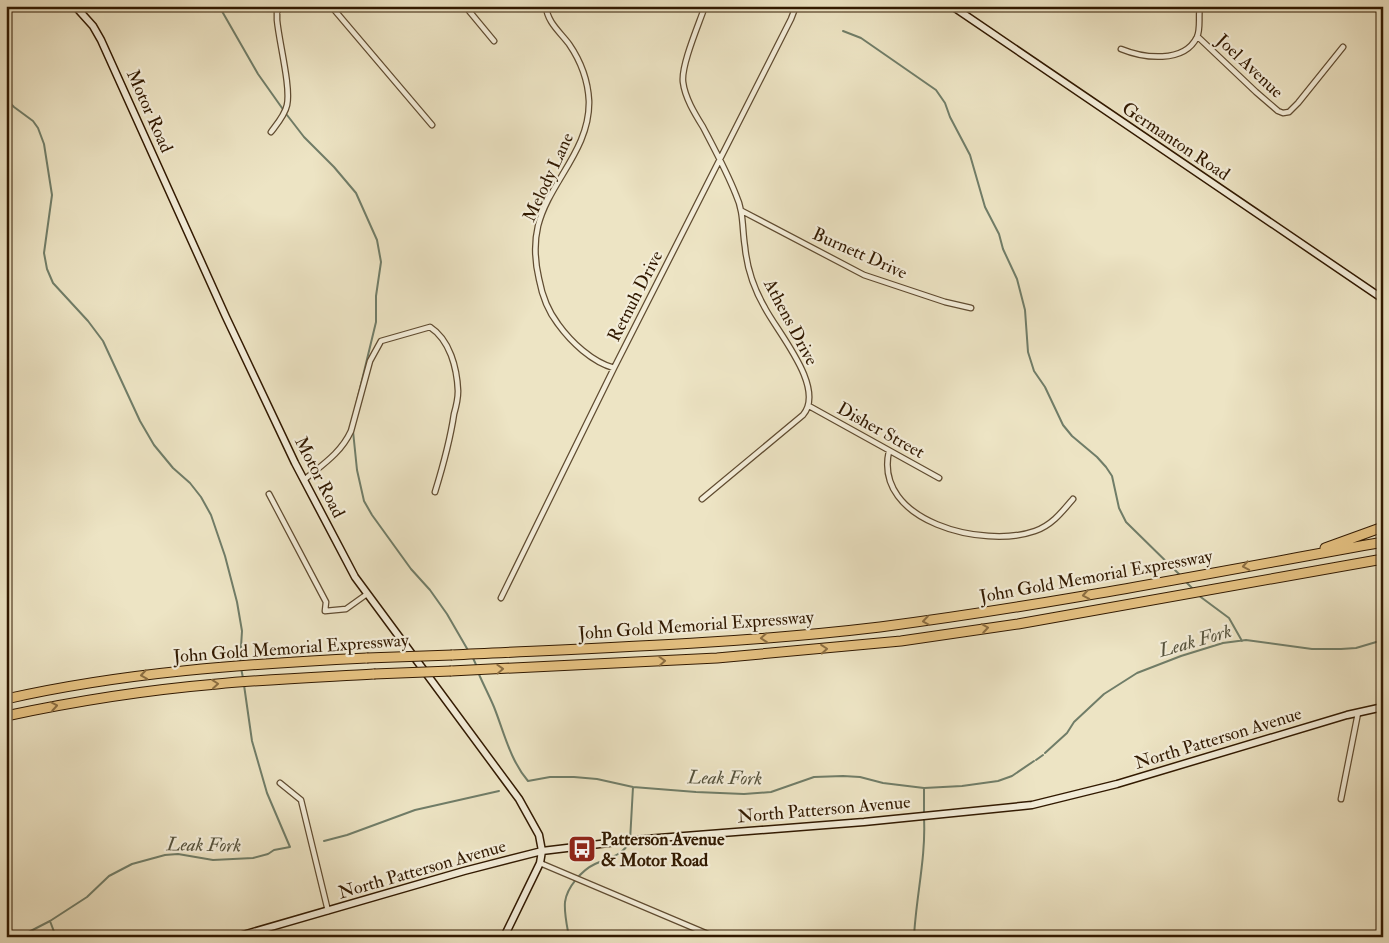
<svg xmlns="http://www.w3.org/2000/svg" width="1389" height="943" font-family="'IM FELL Double Pica',serif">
  <rect width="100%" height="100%" fill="#ede4c4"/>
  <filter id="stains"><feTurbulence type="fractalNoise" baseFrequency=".004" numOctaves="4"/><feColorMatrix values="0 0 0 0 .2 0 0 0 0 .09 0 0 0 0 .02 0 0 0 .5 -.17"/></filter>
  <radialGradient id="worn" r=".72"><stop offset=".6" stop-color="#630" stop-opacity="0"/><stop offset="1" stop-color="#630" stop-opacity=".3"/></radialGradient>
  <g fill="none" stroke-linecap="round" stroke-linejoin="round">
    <path stroke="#707d68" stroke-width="2" d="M219 6 258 74 287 115 304 137 334 167 356 193 377 240 381 262 376 296V322L355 409
      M843 31 861 38 936 90 945 103 950 117 970 155 985 207 999 234 1003 249 1017 279 1025 310 1028 352 1034 371 1045 387 1063 425 1072 436 1097 457 1106 467 1112 476 1119 508 1126 522 1181 576
      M6 99 14 107 33 121 38 128 44 144 52 195 44 253 47 269 53 283 88 321 103 341 140 421 154 445 173 468 190 483 201 497 211 515 225 556 237 602 242 631 240 663
      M353 431 357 470 364 501 372 515 411 569 430 590 447 614 469 652
      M1186 582 1193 589
      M1198 595 1229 618 1242 641
      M473 658 477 667
      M241 668 243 678
      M478 672C483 684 489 695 494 707 504 732 510 760 528 781L550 777H574L597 779 633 787 696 792 744 794 771 792 814 777 843 776 860 777 883 783 924 788 962 786 998 781 1012 776 1034 761
      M1045 753 1067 733 1074 722 1104 694 1137 673 1181 656 1223 643 1246 640 1312 649H1341L1356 648 1383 640
      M1036 760 1043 755
      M924 813V788
      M324 841 347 835 415 810 499 791
      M50 921 56 937
      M19 937 50 921 87 897 109 876 132 864 165 855 178 854 213 860 253 858 268 854 274 850 290 847 267 793 252 741 244 685
      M569 937C567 926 564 913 565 902 567 887 582 870 595 864 608 858 623 856 630 841L633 787
      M914 937C916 897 926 858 924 818"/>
    <defs>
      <path id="street" d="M331 6 432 125
        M465 6 494 41
        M546 6C547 22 560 32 569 44 580 60 588 81 589 101 590 150 549 182 538 226 534 243 535 262 539 279 542 295 548 311 558 324 571 342 592 362 614 368
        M1198 37 1256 92 1278 111 1283 113 1289 112 1298 103 1343 47
        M1121 49C1143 58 1184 64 1197 37 1201 28 1198 16 1200 6
        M271 132C277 124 285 115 287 105 291 87 279 42 277 20V12L281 6
        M742 211 864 275 945 302 971 308
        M809 406 939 478
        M889 451C873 522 984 549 1035 531 1052 525 1062 512 1073 499
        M304 480C322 465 341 453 351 431L370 361 381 341 430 327C450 340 457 368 458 391 458 399 456 407 454 414 450 441 443 466 435 492
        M269 494 326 602 325 611 346 609 367 594
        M702 499 803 415C826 388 778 333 765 308 754 289 747 268 745 247 742 229 744 212 736 195 727 172 715 150 703 127 695 114 685 98 683 82 681 65 699 24 705 6
        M501 598 614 368 791 19 796 6
        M280 783 301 800 328 911
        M1341 799 1358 713
        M540 863 715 937"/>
      <path id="secondary" d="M75 6 93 26 101 40 226 317 295 463 355 577 519 799 539 835 542 851 540 863 504 937
        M952 6 1383 299
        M236 937 464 871 542 851 633 840 864 822 1032 805 1117 784 1347 715 1383 707"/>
      <path id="highway" d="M1325 548 1383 527
        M452 655C595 648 738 644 880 627 1049 605 1216 572 1383 542
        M451 671 717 658 901 641 1018 624 1383 559
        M6 699C125 672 245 664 367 658
        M6 716C76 701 146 690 217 684 269 679 322 677 374 674"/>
    </defs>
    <use href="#street" stroke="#604c31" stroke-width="7"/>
    <use href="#secondary" stroke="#311900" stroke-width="9"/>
    <use href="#highway" stroke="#311900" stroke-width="11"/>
    <use href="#street" stroke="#f3edd9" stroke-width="4.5"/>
    <use href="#secondary" stroke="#f3edd9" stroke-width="6"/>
    <use href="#highway" stroke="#e6c282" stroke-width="9"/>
    <defs>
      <path id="highway-bridge" d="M367 658 452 655
        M374 674 451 671"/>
    </defs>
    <use href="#highway-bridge" stroke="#311900" stroke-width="11" stroke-linecap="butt"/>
    <use href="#highway-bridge" stroke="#e6c282" stroke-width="9"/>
  </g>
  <defs><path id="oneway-chevron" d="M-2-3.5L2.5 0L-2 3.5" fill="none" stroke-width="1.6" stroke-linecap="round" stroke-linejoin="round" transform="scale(1.25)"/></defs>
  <g stroke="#8c6e41">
    <use href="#oneway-chevron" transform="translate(1246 566) rotate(170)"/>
    <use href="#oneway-chevron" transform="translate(1086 595) rotate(170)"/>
    <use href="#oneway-chevron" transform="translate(926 621) rotate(172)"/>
    <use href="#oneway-chevron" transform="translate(985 628) rotate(-9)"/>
    <use href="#oneway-chevron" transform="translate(764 638) rotate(175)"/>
    <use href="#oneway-chevron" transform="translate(824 649) rotate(-5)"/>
    <use href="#oneway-chevron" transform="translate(662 661) rotate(-3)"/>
    <use href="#oneway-chevron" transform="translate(500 669) rotate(-3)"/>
    <use href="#oneway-chevron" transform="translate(144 675) rotate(171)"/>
    <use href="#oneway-chevron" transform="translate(215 684) rotate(-5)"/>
    <use href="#oneway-chevron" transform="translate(54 706) rotate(-10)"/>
  </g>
  <defs>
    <symbol id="bus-square" viewBox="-11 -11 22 22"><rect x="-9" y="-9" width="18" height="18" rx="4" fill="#8f2418" stroke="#f3edd9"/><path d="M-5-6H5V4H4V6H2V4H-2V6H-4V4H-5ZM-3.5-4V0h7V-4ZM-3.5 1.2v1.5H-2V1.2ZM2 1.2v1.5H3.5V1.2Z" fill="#fff"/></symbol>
  </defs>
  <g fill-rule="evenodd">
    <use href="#bus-square" x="566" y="833" width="32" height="32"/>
  </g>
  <g text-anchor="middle" stroke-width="4.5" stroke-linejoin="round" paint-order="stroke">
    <g font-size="18" fill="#311900" stroke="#f3edd9">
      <text transform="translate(1250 66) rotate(43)" y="6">Joel Avenue</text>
      <text transform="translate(150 111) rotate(66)" y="6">Motor Road</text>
      <text transform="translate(1176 141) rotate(34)" y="6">Germanton Road</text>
      <text transform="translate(548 177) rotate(-65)" y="6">Melody Lane</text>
      <text transform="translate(860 253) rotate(24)" y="6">Burnett Drive</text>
      <text transform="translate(635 296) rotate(-63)" y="6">Retnuh Drive</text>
      <text transform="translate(791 322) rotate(62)" y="6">Athens Drive</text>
      <text transform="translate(881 430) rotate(29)" y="6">Disher Street</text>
      <text transform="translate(320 477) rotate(63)" y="6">Motor Road</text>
      <text transform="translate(1096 576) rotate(-10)" y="6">John Gold Memorial Expressway</text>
      <text transform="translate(696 625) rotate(-4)" y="6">John Gold Memorial Expressway</text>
      <text transform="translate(291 648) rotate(-4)" y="6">John Gold Memorial Expressway</text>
      <text transform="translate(1218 738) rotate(-17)" y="6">North Patterson Avenue</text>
      <text transform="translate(824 809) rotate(-5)" y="6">North Patterson Avenue</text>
      <text transform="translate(422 869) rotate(-16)" y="6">North Patterson Avenue</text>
    </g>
    <g font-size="18" font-weight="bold" fill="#311900" stroke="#f3edd9" text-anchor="start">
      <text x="601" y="845">Patterson Avenue<tspan x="601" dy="21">&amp; Motor Road</tspan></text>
    </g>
    <g font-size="19" font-style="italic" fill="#56533d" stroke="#f3edd9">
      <text transform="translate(1195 640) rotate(-16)" y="7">Leak Fork</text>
      <text transform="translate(725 777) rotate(1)" y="7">Leak Fork</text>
      <text transform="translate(204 844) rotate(1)" y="7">Leak Fork</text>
    </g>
  </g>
  <rect width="1389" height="943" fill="none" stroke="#ede4c4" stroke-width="25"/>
  <rect x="8" y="8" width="1374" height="928" fill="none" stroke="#311900" stroke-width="2.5"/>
  <rect x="12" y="12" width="1364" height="918" fill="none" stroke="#311900"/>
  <rect width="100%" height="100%" filter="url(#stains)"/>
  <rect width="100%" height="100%" fill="url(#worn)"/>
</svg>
